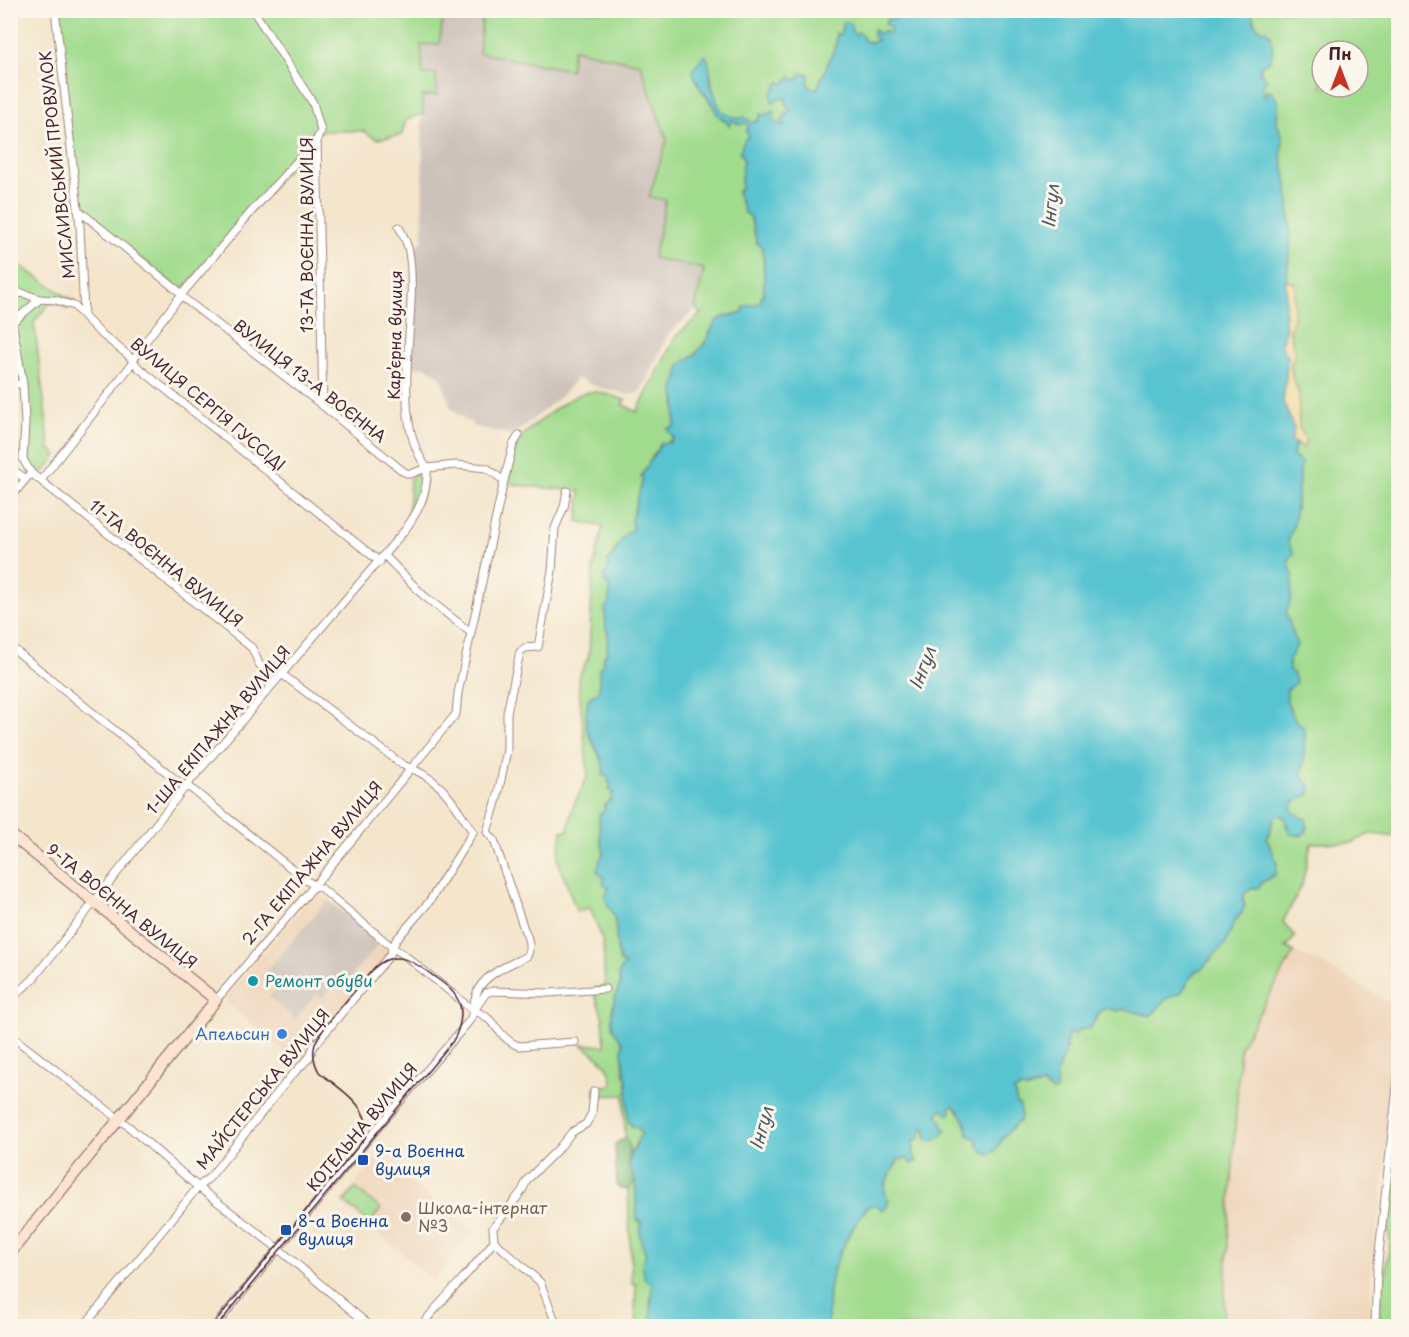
<svg xmlns="http://www.w3.org/2000/svg" width="1409" height="1337" font-family="'Playpen Sans',sans-serif">
  <rect width="100%" height="100%" fill="#fbf7ec"/>
  <filter id="ink" filterUnits="userSpaceOnUse"><feTurbulence type="fractalNoise" baseFrequency=".0167" numOctaves="2"/><feDisplacementMap in="SourceGraphic" scale="12" xChannelSelector="R" yChannelSelector="G"/><feConvolveMatrix kernelMatrix="1 2 1 2 8 2 1 2 1" color-interpolation-filters="sRGB"/></filter>
  <filter id="wash" filterUnits="userSpaceOnUse"><feTurbulence type="fractalNoise" baseFrequency=".008" numOctaves="4" result="noise"/><feDisplacementMap in="SourceGraphic" scale="24" xChannelSelector="R" yChannelSelector="G"/><feGaussianBlur stdDeviation="1.35" result="paint"/><feColorMatrix in="noise" values="0 0 0 0 0 0 0 0 0 0 0 0 0 0 0 0 0 1.4 0 .05"/><feComposite in="paint" operator="in"/></filter>
  <g filter="url(#wash)">
    <rect width="100%" height="100%" fill="#f4e5cb"/>
    <path fill="#efd6bb" d="M317 889 387 947 389 950 388 954 307 1057 296 1062 229 1005 226 1000 227 995Z
      M1294 952 1323 964 1398 1008 1389 1139 1371 1271V1326H1223L1240 1047Z
      M378 1156 474 1232 434 1280 340 1202Z"/>
    <path fill="#cdc2b9" d="M478 13 482 18 479 53 569 69 572 49 640 63 667 140 649 197 667 200 653 258 704 269 693 312 668 335 642 389 637 393 629 395 595 386 577 378 561 396 514 435 472 426V422H468L451 408 441 377 427 367H410L415 293 413 251 423 239 422 96 437 95 423 75 421 45 444 14Z
      M328 900 365 932 380 942 346 983 339 978 322 998 317 994 295 1019 269 997 278 986 270 979 267 982 261 977Z"/>
    <path fill="#a1db8d" stroke="#767d5c" stroke-width="1.5" fill-rule="evenodd" d="M57 11H902L899 20 887 19 891 31 888 34H879L874 30 877 40 872 43 863 40 852 32 851 25 842 26 840 36 836 34V45L817 89 808 86 809 74 802 73 799 76V79L788 81 777 88 774 103 782 97 785 98 787 106 789 107 790 110 782 119 785 124C778 126 772 120 766 115H760L759 120 753 123 747 119C736 119 727 116 718 109 715 97 711 86 711 74L700 88 722 119 730 123 732 120 741 125 744 123 749 125V138L740 151 744 161 742 164 741 189 737 192 745 213 750 215 757 243 762 247 765 287 761 302 744 307 743 313 726 316 712 328C710 340 686 364 679 379 671 397 679 415 673 434L674 437 655 452 641 477 644 479 631 521 633 529 623 538 613 553 609 568 610 586 607 653 604 656 599 691 588 699C587 709 585 718 587 728 593 751 616 775 611 800L606 805 604 811 599 815 600 837 604 853 598 867 609 887 605 898 615 918 617 948 620 962 626 964 612 1010 613 1029 622 1039 623 1045 622 1050 624 1071 638 1128 642 1135C636 1140 634 1149 630 1155L629 1144 625 1138 624 1095 595 1096V1087L612 1085C613 1065 596 1055 581 1044L605 1046 603 1018 595 995V988L605 987 603 942 590 907 577 912 558 860 562 831 568 830 573 807 588 775 578 679 589 656 593 569 603 527 578 521 580 491 516 485 511 483C505 468 516 445 525 433 544 419 573 389 597 392 606 394 616 397 625 400L622 404 637 412 676 336 701 314 695 308 704 269 653 258 666 200 649 197 667 140 640 64 573 49 570 70 479 53 482 19 478 14H444L439 44 421 45 423 75 436 73 437 95 422 96 423 114 406 120 402 135 377 139 363 131H321L183 289 178 288 85 213 78 202Z
      M1251 11H1398V837L1370 834 1352 843H1311L1302 885 1283 922 1295 937 1286 947 1294 952 1240 1047 1223 1326H828C828 1314 828 1301 829 1289 833 1260 851 1229 869 1205H877L884 1194V1187L899 1159 914 1156 913 1139 917 1141 923 1128 926 1129V1139L941 1125 937 1115 942 1108 953 1105 961 1114 967 1126 999 1145 1004 1136 1021 1119 1014 1091 1020 1088 1027 1089 1043 1084 1047 1088 1056 1086C1054 1072 1060 1060 1067 1048L1065 1045 1069 1033 1074 1035 1081 1029 1090 1028 1101 1010 1108 1008 1117 1011 1125 1009 1150 1015C1166 1005 1157 999 1181 992L1195 971 1202 969C1206 962 1211 961 1215 955 1225 942 1230 924 1242 913L1244 893 1275 875 1277 863 1267 839 1274 817 1278 814C1285 817 1287 820 1286 827L1300 836 1306 832 1308 827 1299 815 1292 813 1291 807 1295 801 1310 794 1311 787 1301 776C1305 766 1304 742 1305 729L1296 722 1286 700 1289 660 1293 650 1294 640 1293 632 1289 627 1286 613 1291 599 1288 542 1294 523 1301 463 1293 456 1295 444 1303 448 1306 440 1299 427V394L1292 376 1291 364 1295 355 1289 327 1296 284 1286 280 1291 239 1288 189 1281 154 1283 139 1277 123 1278 103 1264 97C1260 86 1258 75 1262 64ZM1322 51H1358V87H1322Z
      M10 259 75 302 67 309 60 303H50L34 322 50 449 57 455 44 472C34 470 29 465 26 455L28 402 26 382 11 383Z
      M416 474 424 476 422 495 408 521 410 478Z
      M1398 1170V1326H1379L1381 1294 1390 1242 1386 1219 1393 1175Z
      M635 1180 637 1219 642 1223C637 1234 642 1244 646 1254L644 1259 653 1288 650 1300 652 1326H638L635 1309 636 1284H632L628 1190Z
      M355 1188 381 1209 370 1223 344 1202Z"/>
    <path fill="#80bb78" stroke="#656d52" stroke-width="1.5" d="M625 1138 629 1144V1166L635 1180 628 1190 617 1187 615 1144Z"/>
    <path fill="#eeda9e" stroke="#9c7c64" stroke-width="1.5" d="M1286 280 1296 284 1292 325 1289 327 1295 355 1291 364 1292 376 1299 394V427L1306 440 1304 448 1291 441 1294 429 1283 402 1288 356 1283 351 1281 343 1285 332Z"/>
    <path fill="#58c4d0" stroke="#51727e" stroke-width="1.5" d="M902 10 1251 11 1256 26 1271 34 1273 51 1269 62 1262 64 1259 71 1267 80 1261 87 1264 97H1267L1265 91H1272L1278 103 1277 123 1283 139 1281 154 1288 189 1291 239 1286 280 1285 332 1281 343 1283 351 1288 356 1283 402 1294 429 1291 441 1295 444 1293 456 1301 463 1294 523 1288 542 1294 554 1289 559 1290 569 1293 573 1291 599 1286 613 1297 645 1289 660V670L1294 674 1296 683 1287 690C1285 706 1293 720 1305 729 1304 742 1305 766 1301 776L1311 787 1310 794 1295 801 1291 807 1293 813 1306 819C1310 834 1304 837 1290 834L1284 816 1278 815 1274 818 1267 839 1277 863 1275 875 1261 883 1258 888H1253L1244 894 1242 901 1245 904 1242 913 1236 919 1224 946C1221 948 1203 966 1202 969L1195 971 1181 993C1157 999 1166 1005 1150 1016L1125 1009 1117 1011 1108 1008 1101 1010 1090 1028 1081 1029 1074 1035 1069 1033 1065 1045 1067 1048C1058 1066 1057 1071 1056 1091L1053 1092 1043 1084 1027 1089 1020 1088 1014 1091 1017 1105H1020L1021 1119 1004 1136 995 1151 990 1154 984 1152 977 1145 978 1139 968 1135C967 1122 962 1114 953 1105L950 1107 951 1113 948 1115 942 1108 937 1115 942 1121V1125L946 1129C942 1138 937 1141 927 1141L926 1139V1129L923 1128 917 1141 913 1140 914 1156 917 1161 912 1164 908 1159H899C892 1172 878 1187 889 1200L887 1207 882 1210 877 1205 868 1206C851 1229 833 1260 829 1289 828 1301 828 1314 828 1326H652C649 1313 654 1292 651 1283L645 1280 642 1263 646 1254C642 1244 637 1234 642 1223L637 1220 635 1180 629 1166 630 1155 636 1147 638 1138 642 1135 638 1128 632 1126 628 1121 627 1082 622 1050C625 1040 618 1038 614 1030 608 1019 615 993 621 984 616 976 619 971 625 964L620 962 617 948 615 918 605 898 609 887 603 883 604 878 597 871 601 857 604 853 600 837 599 814 604 811 605 805 611 800 613 792 609 790 610 785 607 776H603C606 755 592 747 587 728 585 718 587 708 588 699L599 691V668L602 667 604 656 607 653 608 632 606 630 605 609 609 603 610 587 606 584 604 575 609 568 608 561C618 554 617 537 633 529L631 521 643 479 641 478C645 467 658 451 661 443H669L674 438 667 429 675 426 676 400 674 394 676 380 679 378 677 375 681 364C685 361 690 358 694 355 705 347 710 332 716 321L726 316 743 313 744 307 761 302V297L764 294V261L762 247 757 243 750 216 745 213 737 192 741 188 742 164 744 161 740 151 745 139 749 137 746 132 749 125 744 123 741 125 732 120 729 126 726 121 717 114 713 104 700 88 693 73 694 68 703 56H706C711 65 710 74 711 84 712 90 715 93 716 98 720 114 725 114 740 119L744 117 753 123 759 120 761 114 766 115 774 111 775 113 772 120 781 125 785 124 782 120 790 111 789 108 787 107 785 98H779L774 103 771 99 773 90 777 88 776 85 781 82 784 84 790 77 795 80 799 79V76L802 73 809 74 808 86 817 89 836 45V33L840 35 844 22H849L851 25 852 32 856 34 858 32 863 36V40L872 43 877 40 873 36V29L879 34 883 31 888 34 891 31 889 26 885 24 887 19H899Z"/>
  </g>
  <g filter="url(#ink)">
    <g fill="none" stroke-linecap="round" stroke-linejoin="round">
      <defs>
        <path id="street" d="M55 10 80 226 84 316
          M253 10 313 103 321 131 317 139 323 406
          M77 209 182 294
          M399 227C403 235 408 244 409 252 420 318 387 415 427 468
          M10 296 22 293 40 299 56 300 74 306 100 333 128 355 139 368 380 562
          M181 296 323 406 404 472 410 474 427 468 456 465 487 468 504 481
          M10 309 23 384 25 423 23 459 31 473 252 648 259 664 275 682
          M13 322 40 299
          M10 384H23
          M10 468 26 479
          M41 480 128 369 145 342 182 294 251 212 317 139
          M10 498 31 473
          M385 556 423 595 470 632
          M10 646 180 783 193 790 307 881 322 889 393 948 403 954 474 1011C495 1016 499 1040 519 1046L575 1042
          M283 675 403 765C442 779 451 799 473 832
          M10 1000 33 979 186 786 405 530C419 510 428 493 427 468
          M216 1000 315 885 456 714 458 693 503 485 513 445 519 435
          M475 1009 486 993 493 991 549 993 605 989
          M10 1035 128 1126 198 1187 280 1250 370 1326
          M494 1241 540 1282 557 1326
          M84 1326 198 1187 210 1177 291 1076 309 1058 314 1046 390 955 396 940 429 902 473 832
          M215 1326 376 1130 470 1020C475 1010 473 997 479 988 489 972 511 964 527 956 532 947 528 937 524 929L494 840 487 832 497 799 507 750V713L520 652 525 648 538 647 552 571 555 528 564 507 567 491
          M421 1326C444 1297 472 1271 494 1241L493 1228 522 1191 527 1180 560 1147 572 1132 586 1124 592 1113 594 1091
          M1375 1326 1377 1271 1398 1078"/>
        <path id="secondary" d="M10 834 216 1000 10 1253"/>
      </defs>
      <use href="#street" stroke="#9f827b" stroke-width="9"/>
      <use href="#secondary" stroke="#9f827b" stroke-width="13"/>
      <use href="#street" stroke="#fff" stroke-width="7"/>
      <use href="#secondary" stroke="#fde4d1" stroke-width="10"/>
      <path stroke="#4a1f2b" stroke-width="1.5" d="M212 1326 365 1138C374 1107 340 1090 319 1072 314 1063 312 1054 315 1044 321 1027 361 985 374 968 397 947 416 963 436 978 446 985 456 992 460 1005 463 1018 459 1030 453 1041L217 1326"/>
    </g>
  </g>
  <circle fill="#0f9aa8" stroke="#fbf7ec" stroke-width="2" cx="253" cy="981" r="6"/>
  <circle fill="#3f7fe0" stroke="#fbf7ec" stroke-width="2" cx="282" cy="1034" r="6"/>
  <g fill="#1a4fb4" stroke="#fbf7ec" stroke-width="2">
    <rect x="357" y="1154" width="12" height="12" rx="3"/>
    <rect x="280" y="1224" width="12" height="12" rx="3"/>
  </g>
  <circle fill="#8d6e63" stroke="#fbf7ec" stroke-width="2" cx="406" cy="1217" r="6"/>
  <g text-anchor="middle" stroke-width="6" stroke-linejoin="round" paint-order="stroke">
    <g font-size="16" fill="#4a1f2b" stroke="#fbf7ec">
      <text transform="translate(57 165) rotate(-96)" y="6">МИСЛИВСЬКИЙ ПРОВУЛОК</text>
      <text transform="translate(307 235) rotate(-90)" y="6">13-ТА ВОЄННА ВУЛИЦЯ</text>
      <text transform="translate(395 335) rotate(-89)" y="6">Карʼєрна вулиця</text>
      <text transform="translate(310 381) rotate(38)" y="6">ВУЛИЦЯ 13-А ВОЄННА</text>
      <text transform="translate(208 404) rotate(40)" y="6">ВУЛИЦЯ СЕРГІЯ ГУССІДІ</text>
      <text transform="translate(166 563) rotate(39)" y="6">11-ТА ВОЄННА ВУЛИЦЯ</text>
      <text transform="translate(218 730) rotate(-50)" y="6">1-ША ЕКІПАЖНА ВУЛИЦЯ</text>
      <text transform="translate(312 863) rotate(-50)" y="6">2-ГА ЕКІПАЖНА ВУЛИЦЯ</text>
      <text transform="translate(122 906) rotate(39)" y="6">9-ТА ВОЄННА ВУЛИЦЯ</text>
      <text transform="translate(263 1089) rotate(-51)" y="6">МАЙСТЕРСЬКА ВУЛИЦЯ</text>
      <text transform="translate(362 1127) rotate(-50)" y="6">КОТЕЛЬНА ВУЛИЦЯ</text>
    </g>
    <g font-size="16" fill="#0d838f" stroke="#fbf7ec" text-anchor="start">
      <text x="265" y="987">Ремонт обуви</text>
    </g>
    <g font-size="16" fill="#366cbe" stroke="#fbf7ec" text-anchor="end">
      <text x="270" y="1040">Апельсин</text>
    </g>
    <g font-size="16" fill="#164399" stroke="#fbf7ec" text-anchor="start">
      <text x="375" y="1157">9-а Воєнна<tspan x="375" dy="18">вулиця</tspan></text>
      <text x="298" y="1227">8-а Воєнна<tspan x="298" dy="18">вулиця</tspan></text>
    </g>
    <g font-size="16" fill="#785e54" stroke="#fbf7ec" text-anchor="start">
      <text x="418" y="1214">Школа-інтернат<tspan x="418" dy="18">№3</tspan></text>
    </g>
    <g font-size="18" font-style="italic" fill="#4f5965" stroke="#fbf7ec">
      <text transform="translate(1051 206) rotate(-84)" y="6">Інгул</text>
      <text transform="translate(923 668) rotate(-69)" y="6">Інгул</text>
      <text transform="translate(762 1128) rotate(-74)" y="6">Інгул</text>
    </g>
  </g>
  <rect width="1409" height="1337" fill="none" stroke="#fbf7ec" stroke-width="36"/>
  <g transform="translate(1340 69)"><circle r="28" fill="#fbf7ec" stroke="#b4a19f" stroke-width="1.5"/>
  <path d="M0-4.5L10 22L0 15L-10 22Z" fill="#c8321e"/>
  <text y="-9" font-size="16" font-weight="bold" text-anchor="middle" fill="#4a1f2b">Пн</text>
  </g>
</svg>
